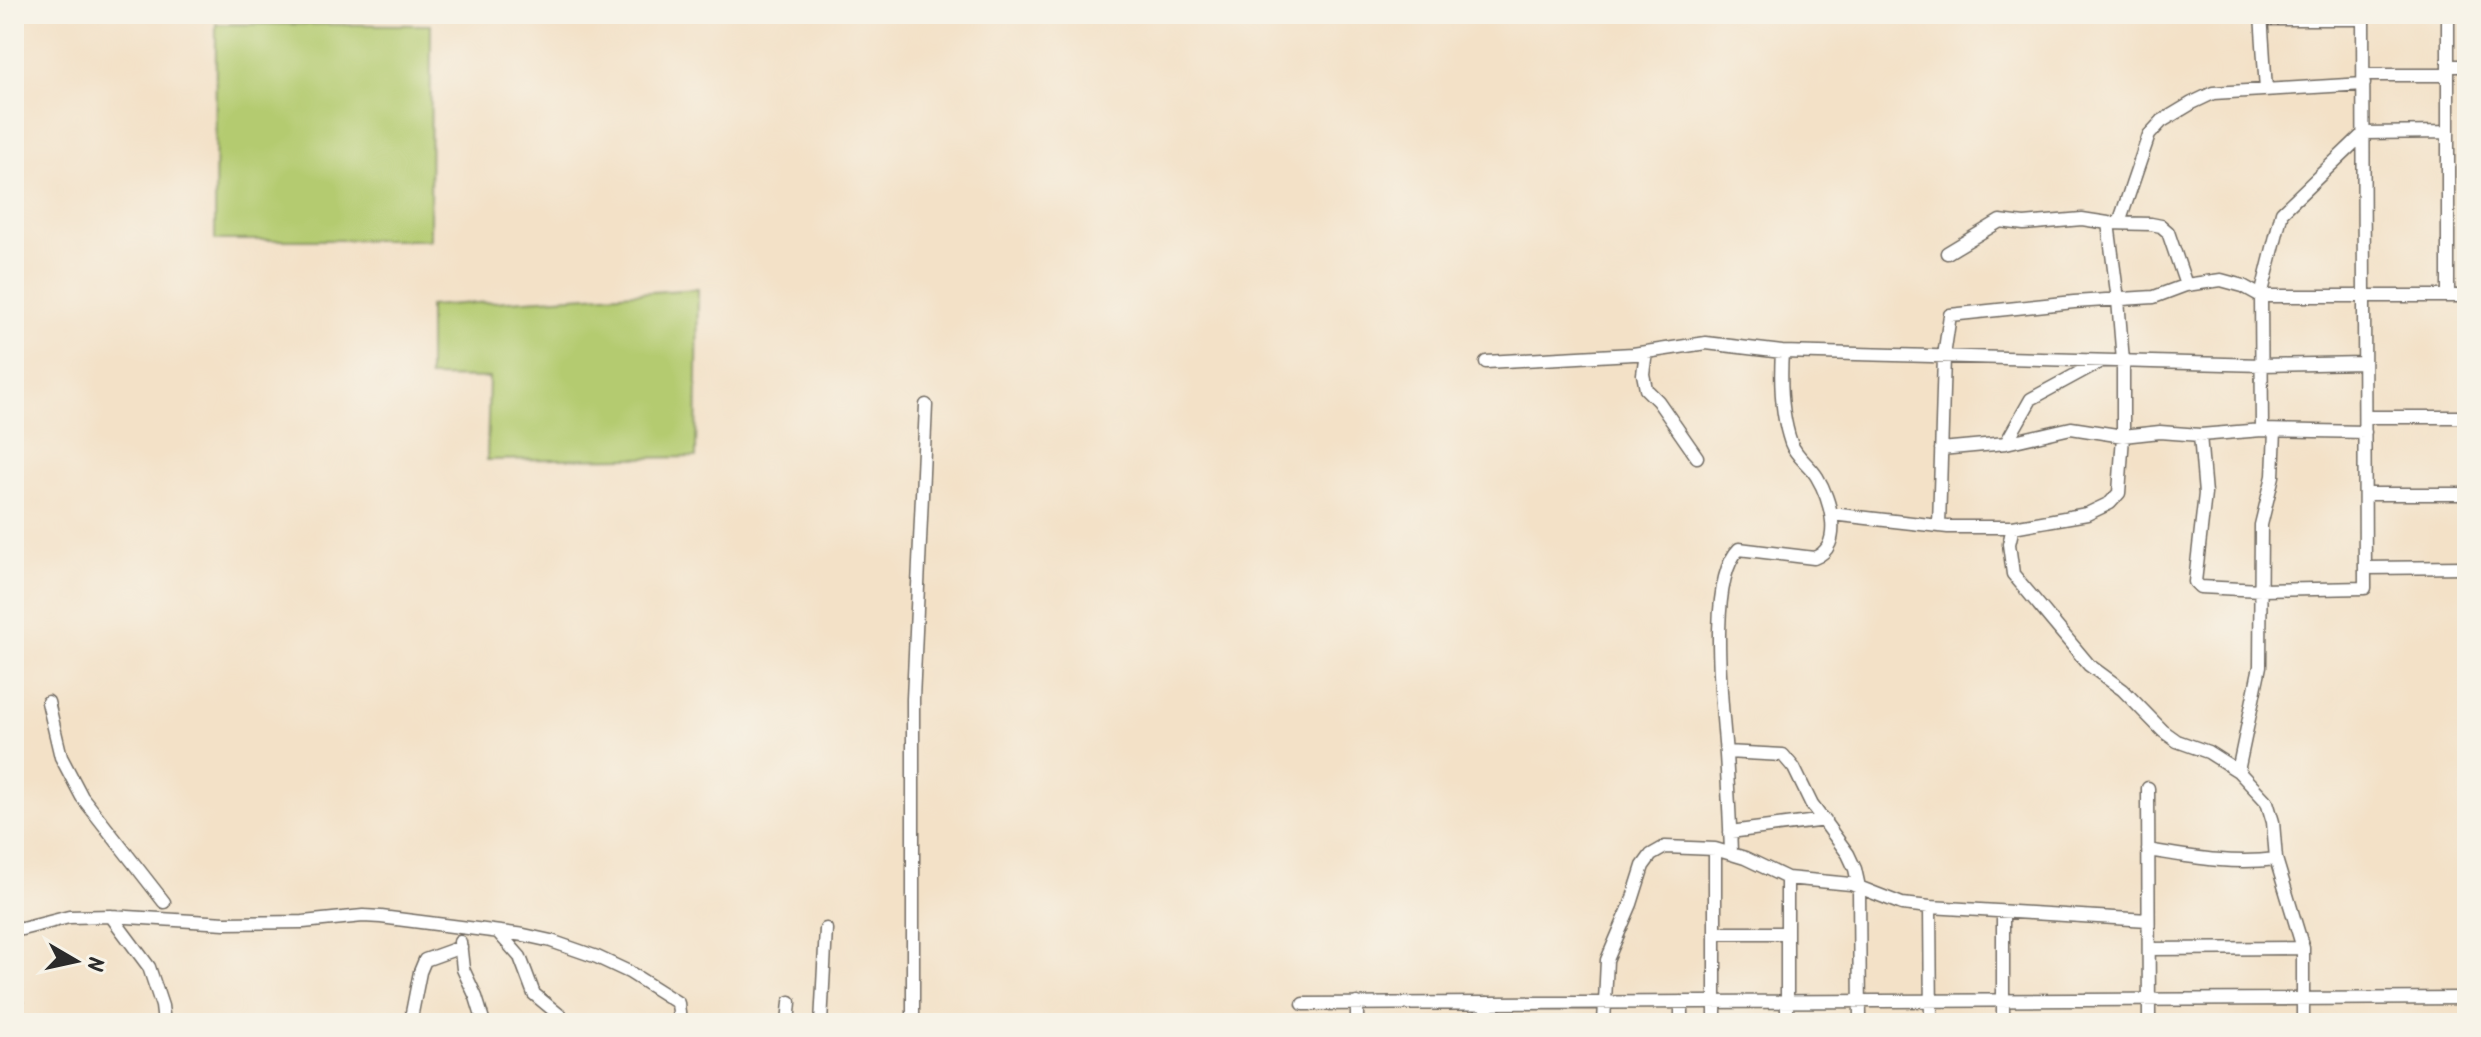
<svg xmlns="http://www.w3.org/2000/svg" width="2481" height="1037" font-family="Kalam,sans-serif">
  <rect width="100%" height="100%" fill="#f7f3e8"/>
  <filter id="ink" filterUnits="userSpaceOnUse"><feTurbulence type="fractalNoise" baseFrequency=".0125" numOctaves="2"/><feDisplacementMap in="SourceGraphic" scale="16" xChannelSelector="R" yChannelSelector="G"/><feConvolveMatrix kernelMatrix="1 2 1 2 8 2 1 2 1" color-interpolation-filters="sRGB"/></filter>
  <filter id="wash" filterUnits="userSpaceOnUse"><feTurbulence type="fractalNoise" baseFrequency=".006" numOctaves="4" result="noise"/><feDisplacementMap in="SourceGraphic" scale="32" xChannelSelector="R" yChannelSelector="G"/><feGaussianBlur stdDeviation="1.8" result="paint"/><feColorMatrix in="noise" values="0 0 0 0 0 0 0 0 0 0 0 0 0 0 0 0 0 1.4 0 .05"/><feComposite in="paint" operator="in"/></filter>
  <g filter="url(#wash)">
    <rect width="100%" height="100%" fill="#f3e1c7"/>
    <path fill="#b4cb70" stroke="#707b4e" stroke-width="2" d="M216 24 431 25 430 240H215Z
      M698 289 696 457 487 460 489 378 429 377V306Z"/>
  </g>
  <g filter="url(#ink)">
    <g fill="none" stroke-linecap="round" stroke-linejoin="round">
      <defs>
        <path id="minor" d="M2261 14 2266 90
          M2448 14V296
          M2261 19H2363
          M2448 66H2467
          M2364 75H2448
          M2119 223 2149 135 2162 121 2192 103 2213 93 2364 84
          M1947 253 2000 221 2024 224 2082 219 2108 223 2151 224 2161 226 2168 232 2186 285
          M1646 352 1643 374 1646 389 1658 401 1697 457
          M1486 362 1633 354 1706 343 1782 352 2262 365 2364 363
          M2365 417H2467
          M2262 430 2261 296 2282 212 2364 133 2448 132
          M2200 435 2205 494 2195 582 2200 587 2261 590 2365 588 2363 14
          M2006 443 2031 399 2099 362
          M1941 449 2006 443 2071 428 2123 436 2160 432 2200 435 2262 430 2365 432
          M2365 494H2467
          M1831 514 1948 527H2013L2087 514 2110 503 2119 493 2123 436V361L2118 300 2108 223
          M1939 526 1944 356 1950 315 2074 302 2154 297 2186 285 2221 280 2243 286 2261 296H2467
          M2013 527 2009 544 2013 574 2089 665 2123 690 2163 731 2177 741 2208 752 2238 771 2267 802 2273 822 2276 859 2303 948V1023
          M2365 568 2467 567
          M48 702 61 757 82 797 164 902
          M1726 752 1783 755 1794 768 1812 805 1848 854 1855 869 1859 887 1860 1023
          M2238 771 2260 666 2261 525 2273 476 2275 431
          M2148 788 2149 1023
          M1730 832 1825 820
          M1715 849V1023
          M2148 850C2191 857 2233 865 2276 859
          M1731 853C1730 820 1728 787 1726 755 1723 709 1706 581 1739 549L1814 558C1845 547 1830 498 1817 477 1810 465 1796 457 1791 443 1781 414 1780 383 1782 352
          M1787 878V1023
          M1930 907 1931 1023
          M2003 912V1023
          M111 916 149 967 162 1006 164 1023
          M14 931 69 917 111 916 225 923 303 922 363 916 381 917 524 935 551 941 597 957 629 972 678 1003 680 1023
          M498 932 520 957 534 994 569 1023
          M1715 933H1787
          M460 942 463 969 476 997 484 1023
          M2149 949 2303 948
          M14 962 18 1023
          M1681 1002V1023
          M1357 1003V1023
          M1487 1003V1023
          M1303 1004 2467 998
          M410 1023 420 972 425 960 461 947
          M788 1023 790 1002
          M821 1023 826 929
          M913 1023V699L926 405
          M1604 1023 1607 960 1631 904 1643 866 1651 855 1665 847 1715 849 1745 858 1787 878 1851 884 1902 904 1930 907 2148 920"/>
      </defs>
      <use href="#minor" stroke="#716b62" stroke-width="15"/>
      <use href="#minor" stroke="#fff" stroke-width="12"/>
    </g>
  </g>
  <rect width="2481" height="1037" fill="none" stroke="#f7f3e8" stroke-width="48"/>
  <g transform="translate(76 961) rotate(99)" stroke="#f7f3e8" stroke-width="6" paint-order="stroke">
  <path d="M0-6L14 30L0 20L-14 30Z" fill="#2b2b2b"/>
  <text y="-12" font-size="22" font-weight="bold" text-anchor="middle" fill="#2b2b2b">N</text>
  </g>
</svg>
